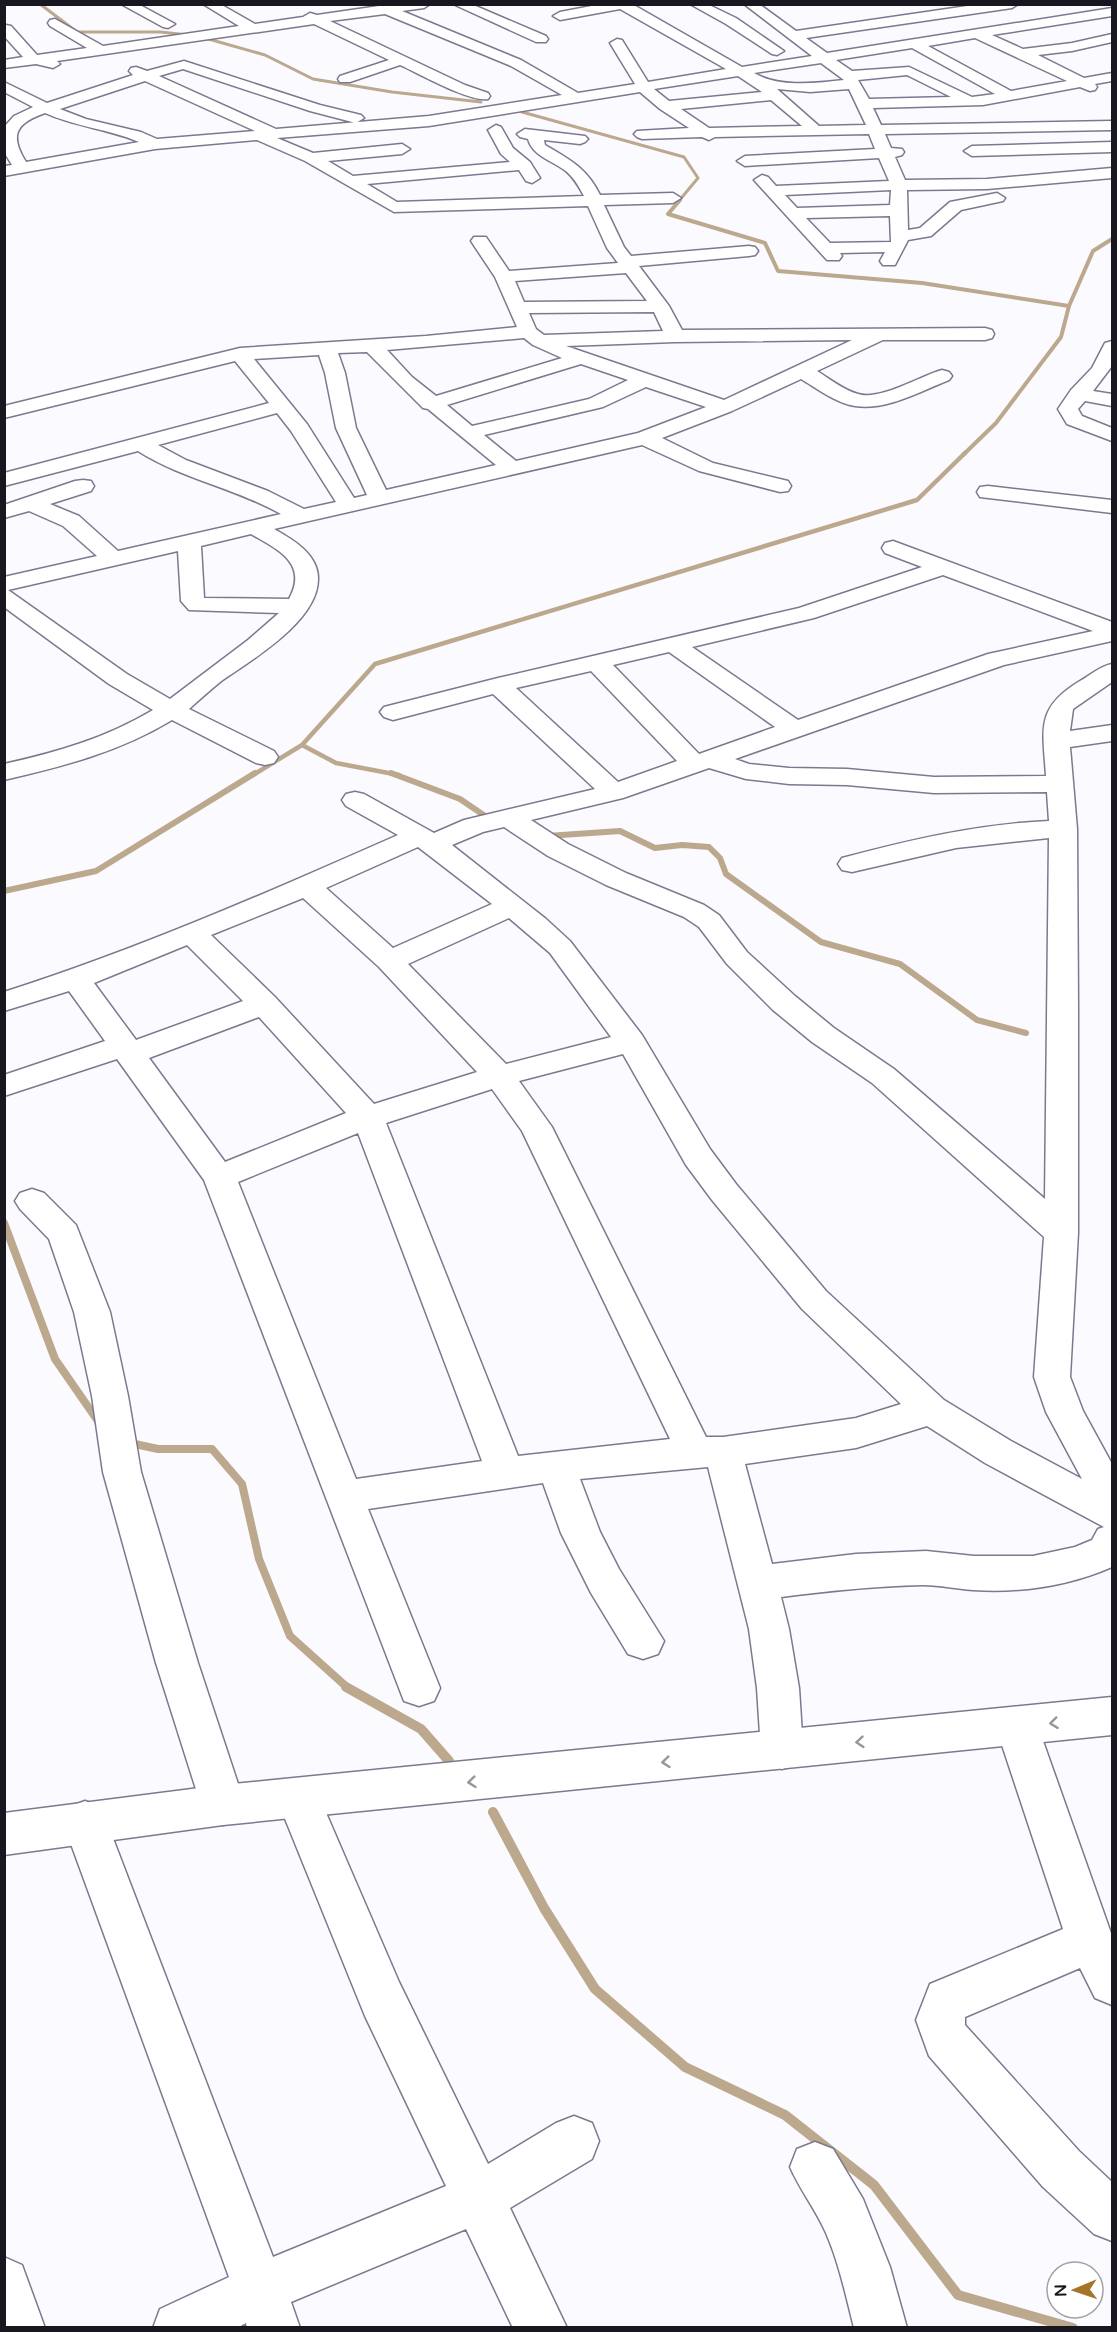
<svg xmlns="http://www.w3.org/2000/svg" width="1117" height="2332" font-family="'Varela Round',sans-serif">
  <rect width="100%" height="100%" fill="#fbfaff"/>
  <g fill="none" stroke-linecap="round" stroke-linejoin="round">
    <path stroke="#bba88d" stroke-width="3" d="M40 4 77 32H161L188 35
      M205 38 265 55 313 79 392 92 481 102
      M522 112 684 157 698 178 678 202"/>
    <path stroke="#bba88d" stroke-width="4" d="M680 200 668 214 765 243 778 271 922 283 1069 306 1093 251 1112 239
      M963 455 996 423 1061 337 1069 306"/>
    <path stroke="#bba88d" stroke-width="4.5" d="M302 745 336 763 399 775
      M253 775 302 745 375 664 917 500 965 453"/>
    <path stroke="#bba88d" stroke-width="6" d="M391 773 460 799 491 820
      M547 836 620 831 655 848 682 845 709 847 720 858 726 874 821 942 900 964 977 1020 1026 1033
      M4 891 96 871 255 773"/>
    <path stroke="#bba88d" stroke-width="8" d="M4 1223 55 1359 100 1424
      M130 1443 158 1449H212L242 1484 259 1559 290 1636 349 1689"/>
    <path stroke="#bba88d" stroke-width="10" d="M346 1687 421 1729 449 1761
      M493 1812 544 1908 595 1989 685 2067 785 2115 874 2185 958 2295 1073 2328"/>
    <defs>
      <path id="minor" d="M121 4H138L175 24 168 28 163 27Z
        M203 4H220L255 24 303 17 310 13 317 15 393 4H430L424 8 402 11 521 60 578 93 635 84 610 43 617 39 622 40 648 82 726 69 620 9 560 20 553 16 560 12 602 4H632L742 67 812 56 744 4H759L796 31 981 4H1018L1012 8 806 38 827 53 1112 8V16L992 35 1023 49 1072 43 1112 34V42L1072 51 1038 55 1084 78 1112 73V81L1095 84 1097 87 1095 90 1090 91 1080 87 983 105 873 108 881 125 1112 121V130L885 134 891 148 902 149 904 152 902 155 895 157 905 180 987 179 1112 168V178L987 189 907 190 908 230 920 228 950 202 997 193 1005 198 1003 201 961 210 931 236 908 240 895 265H883L880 261 885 252 840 253 842 256 839 260H827L754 180 762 175 768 177 776 186 889 181 879 158 745 166 737 161 745 156 875 149 869 134 715 137 709 140 702 137 642 139 637 137 634 134 637 131 689 128 660 109 640 92 429 126 277 138 313 153 402 144 410 149 402 154 328 161 353 176 510 162 501 154 488 130 496 125 501 127 513 148 530 162 540 178 532 183 526 181 519 170 367 184 397 202 584 196C579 187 575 179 567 172 554 161 533 157 528 139L520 137 517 134 525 129 585 136 588 139 585 142 580 144 544 140 545 145C570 160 587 168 600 195L673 193 681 198 673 203 604 205 624 247 631 256 749 246 755 247 758 251 755 255 749 256 639 266 669 306 682 330 985 328 992 330 994 334 992 338 985 340H883L817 371C830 379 843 390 858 394 880 401 920 376 942 370L949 372 952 376 949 380C921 391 886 411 855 406 836 403 818 389 801 379L732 411 662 438 713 463 788 481 791 486 788 491 780 492 699 471 642 445 274 529C292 539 318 554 318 578 319 621 251 660 220 682 209 691 199 700 189 709L274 751 278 757 274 763 265 765 256 763 172 720C119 752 64 766 4 780V764C58 752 106 738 153 710L109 684 4 607V577L97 556 63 526 29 511 4 518V505L75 481 83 480 91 481 94 486 91 491 50 504 79 516 118 551 281 514C235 488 182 479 138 451L4 486V473L269 403 235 361 4 418V406L240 348 426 336 517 327 495 277 471 241 474 237H486L509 271 618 263 607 248 588 206 394 212 305 161 257 140 155 149 4 176V166L12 165 4 152V127L14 116 33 107 4 92V82L47 103 133 75 129 71 131 68 136 67 147 71 184 61 320 105 361 115 364 118 356 123 310 111 183 69 159 76 276 129 429 116 562 95 511 66 385 14 330 21 465 85 488 93 490 96 488 99C471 103 418 73 400 65L350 82H340L338 79 340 76 389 60 314 24 57 61 60 64 53 68 36 64 4 68V60L23 57 4 36 6 25 11 26 37 55 87 48 50 26 48 23 50 20 55 19 103 46 239 26ZM975 38 1067 81 1011 91 928 46ZM912 48 995 94 972 97 909 67 852 71 836 60ZM821 63 844 80C816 83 780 88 754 73ZM907 75 951 97 869 99 858 80ZM738 76 762 92 669 101 654 89ZM145 81 255 131 157 139 141 132 86 119 60 109ZM777 89 810 92 849 89 866 125 819 126ZM771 100 802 126 709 128 681 109ZM45 113C76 127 109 129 139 142L26 162C9 135 16 123 45 113ZM891 190 890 205 797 208 785 195ZM890 216 891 242 830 243 806 218ZM626 273 647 301 524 302 515 281ZM654 312 663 331 544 335 536 329 529 313ZM524 338 533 345 562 358 436 396 412 377 387 350ZM852 340 724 400 566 346 675 342ZM367 352 423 408 428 409 496 465 386 490 356 428 345 373 338 353ZM319 355 325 373 336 428 367 495 354 498 307 424 254 359ZM581 364 628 380 589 399 472 426 447 405ZM646 387 706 407 638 433 516 461 484 435 603 407ZM277 413 291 431 336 502 304 509 268 491 186 460 158 445ZM251 534C277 549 309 563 289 599L204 598 201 546ZM178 551 181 601 189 610 279 613 248 640 170 699 127 674 8 590Z
        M453 4H471L546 36 548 39 546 42H536Z
        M690 4H707L736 18 784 51 777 55 772 54 726 24Z
        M1112 142V152L972 156 964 151 972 146Z
        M1112 341V366L1093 391 1112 394V406L1085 401 1078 409 1082 416 1112 428V441L1067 424 1058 409 1071 390 1092 368 1105 343Z
        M988 486 1112 500V513L980 497 977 492 980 487Z
        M893 541 1112 622V641L1004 665 735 759 749 764 789 768 847 769 934 777 1046 776C1043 729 1035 708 1080 681 1091 675 1100 666 1112 664V682L1073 709 1070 731 1112 725V741L1070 747 1077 829 1078 1009V1233L1070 1377 1083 1411 1112 1464V1567C1068 1586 1022 1593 973 1590 957 1589 940 1585 923 1585 875 1586 828 1591 781 1597L789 1629 799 1688 803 1750 797 1764 782 1769 767 1764 761 1750 757 1688 749 1629 708 1467 580 1479 600 1532 619 1569 664 1641 658 1654 643 1659 628 1654 591 1593 561 1533 543 1483 368 1509 440 1688 434 1701 419 1706 404 1701 204 1180 117 1059 4 1096V1075L105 1041 69 991 4 1011V992C139 949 269 892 398 835L346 806 342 800 346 794 355 792 364 794 434 833 464 820 595 789 493 694 393 720 384 717 380 712 384 707 498 678 799 608 922 567 885 553 882 548 885 543ZM943 575 1093 631 988 654 798 720 692 647 814 618ZM669 652 775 727 699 754 613 665ZM591 671 677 761 618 782 516 688ZM709 768 746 779 789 784 847 785 934 793 1047 792 1049 821C978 824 910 840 842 858L838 864 842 870 852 872 956 848 1049 838 1045 1199 894 1069 834 1028 795 996 747 952 719 915 704 905 626 873 568 844 531 820 623 798ZM504 827 548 856 606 885 684 917 699 927 727 964 773 1010 812 1042 872 1083 1044 1237 1034 1377 1046 1412 1082 1479 1011 1441 944 1400 826 1291 736 1184 710 1149 642 1035 570 941 546 919 452 845 483 832ZM418 847 492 904 393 948 326 888ZM303 898 379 967 477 1072 374 1104 275 997 211 935ZM509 918 550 953 611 1037 506 1064 408 964ZM187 945 243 1001 136 1040 94 983ZM259 1017 346 1113 225 1162 149 1058ZM623 1054 686 1165 712 1200 802 1309 901 1404 856 1418 723 1437H706L552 1127 519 1081ZM492 1089 522 1131 670 1439 518 1456 386 1123ZM358 1133 482 1461 356 1479 238 1182ZM927 1426 985 1463 1104 1527 1098 1529 1092 1540 1075 1547 1033 1556H974L926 1551 856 1554 772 1564 745 1464 856 1448Z
        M32 1189 44 1193 76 1225 110 1312 128 1396 141 1472 198 1663 245 1805 239 1819 223 1825 207 1819 201 1805 156 1663 103 1472 92 1396 74 1312 49 1239 20 1209 15 1201 20 1193Z
        M1017 1708 1032 1714 1038 1727 1112 1936V2005L1095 1998 1080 1968 965 2017V2025L1079 2151 1112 2182V2241L1094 2234 1043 2187 929 2056 916 2020 930 1984 1063 1929 996 1727 1002 1714Z
        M299 1779 314 1785 399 1982 488 2164 556 2123 574 2116 592 2123 599 2141 592 2159 510 2208 567 2328H513L466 2229 291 2302 300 2328H247L246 2323 237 2328H153L160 2309 229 2277 63 1822 69 1807 85 1801 101 1807 273 2257 446 2186 365 2016 277 1799 284 1785Z
        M815 2142 833 2149 863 2199 890 2267 907 2328H854C846 2296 839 2263 826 2233 816 2210 800 2190 790 2167L797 2149Z
        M4 2257 22 2265 45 2328H4Z"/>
      <path id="highway" d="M1112 1697V1735L223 1825 4 1855V1813L223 1785Z"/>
    </defs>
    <use href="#minor" stroke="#7e788f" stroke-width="3"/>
    <use href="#highway" stroke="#7e788f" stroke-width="3"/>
    <use href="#minor" fill="#fff" fill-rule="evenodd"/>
    <use href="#highway" fill="#fff" fill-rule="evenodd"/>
  </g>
  <defs><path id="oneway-chevron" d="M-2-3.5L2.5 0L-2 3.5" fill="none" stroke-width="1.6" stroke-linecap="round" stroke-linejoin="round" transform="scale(1.5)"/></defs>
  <g stroke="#97969a">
    <use href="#oneway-chevron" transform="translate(1054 1723) rotate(173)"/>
    <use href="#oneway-chevron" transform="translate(860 1742) rotate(175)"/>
    <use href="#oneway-chevron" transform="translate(666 1762) rotate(174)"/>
    <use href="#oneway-chevron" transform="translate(472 1782) rotate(174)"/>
  </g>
  <rect width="1117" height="2332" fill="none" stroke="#18161e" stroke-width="12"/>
  <g transform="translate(1075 2290) rotate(268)"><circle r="28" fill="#ffffff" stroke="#a3a2a5" stroke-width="1.5"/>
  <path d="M0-4.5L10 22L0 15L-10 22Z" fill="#a5762a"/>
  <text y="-9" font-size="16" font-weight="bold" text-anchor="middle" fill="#18161e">N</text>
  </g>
</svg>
